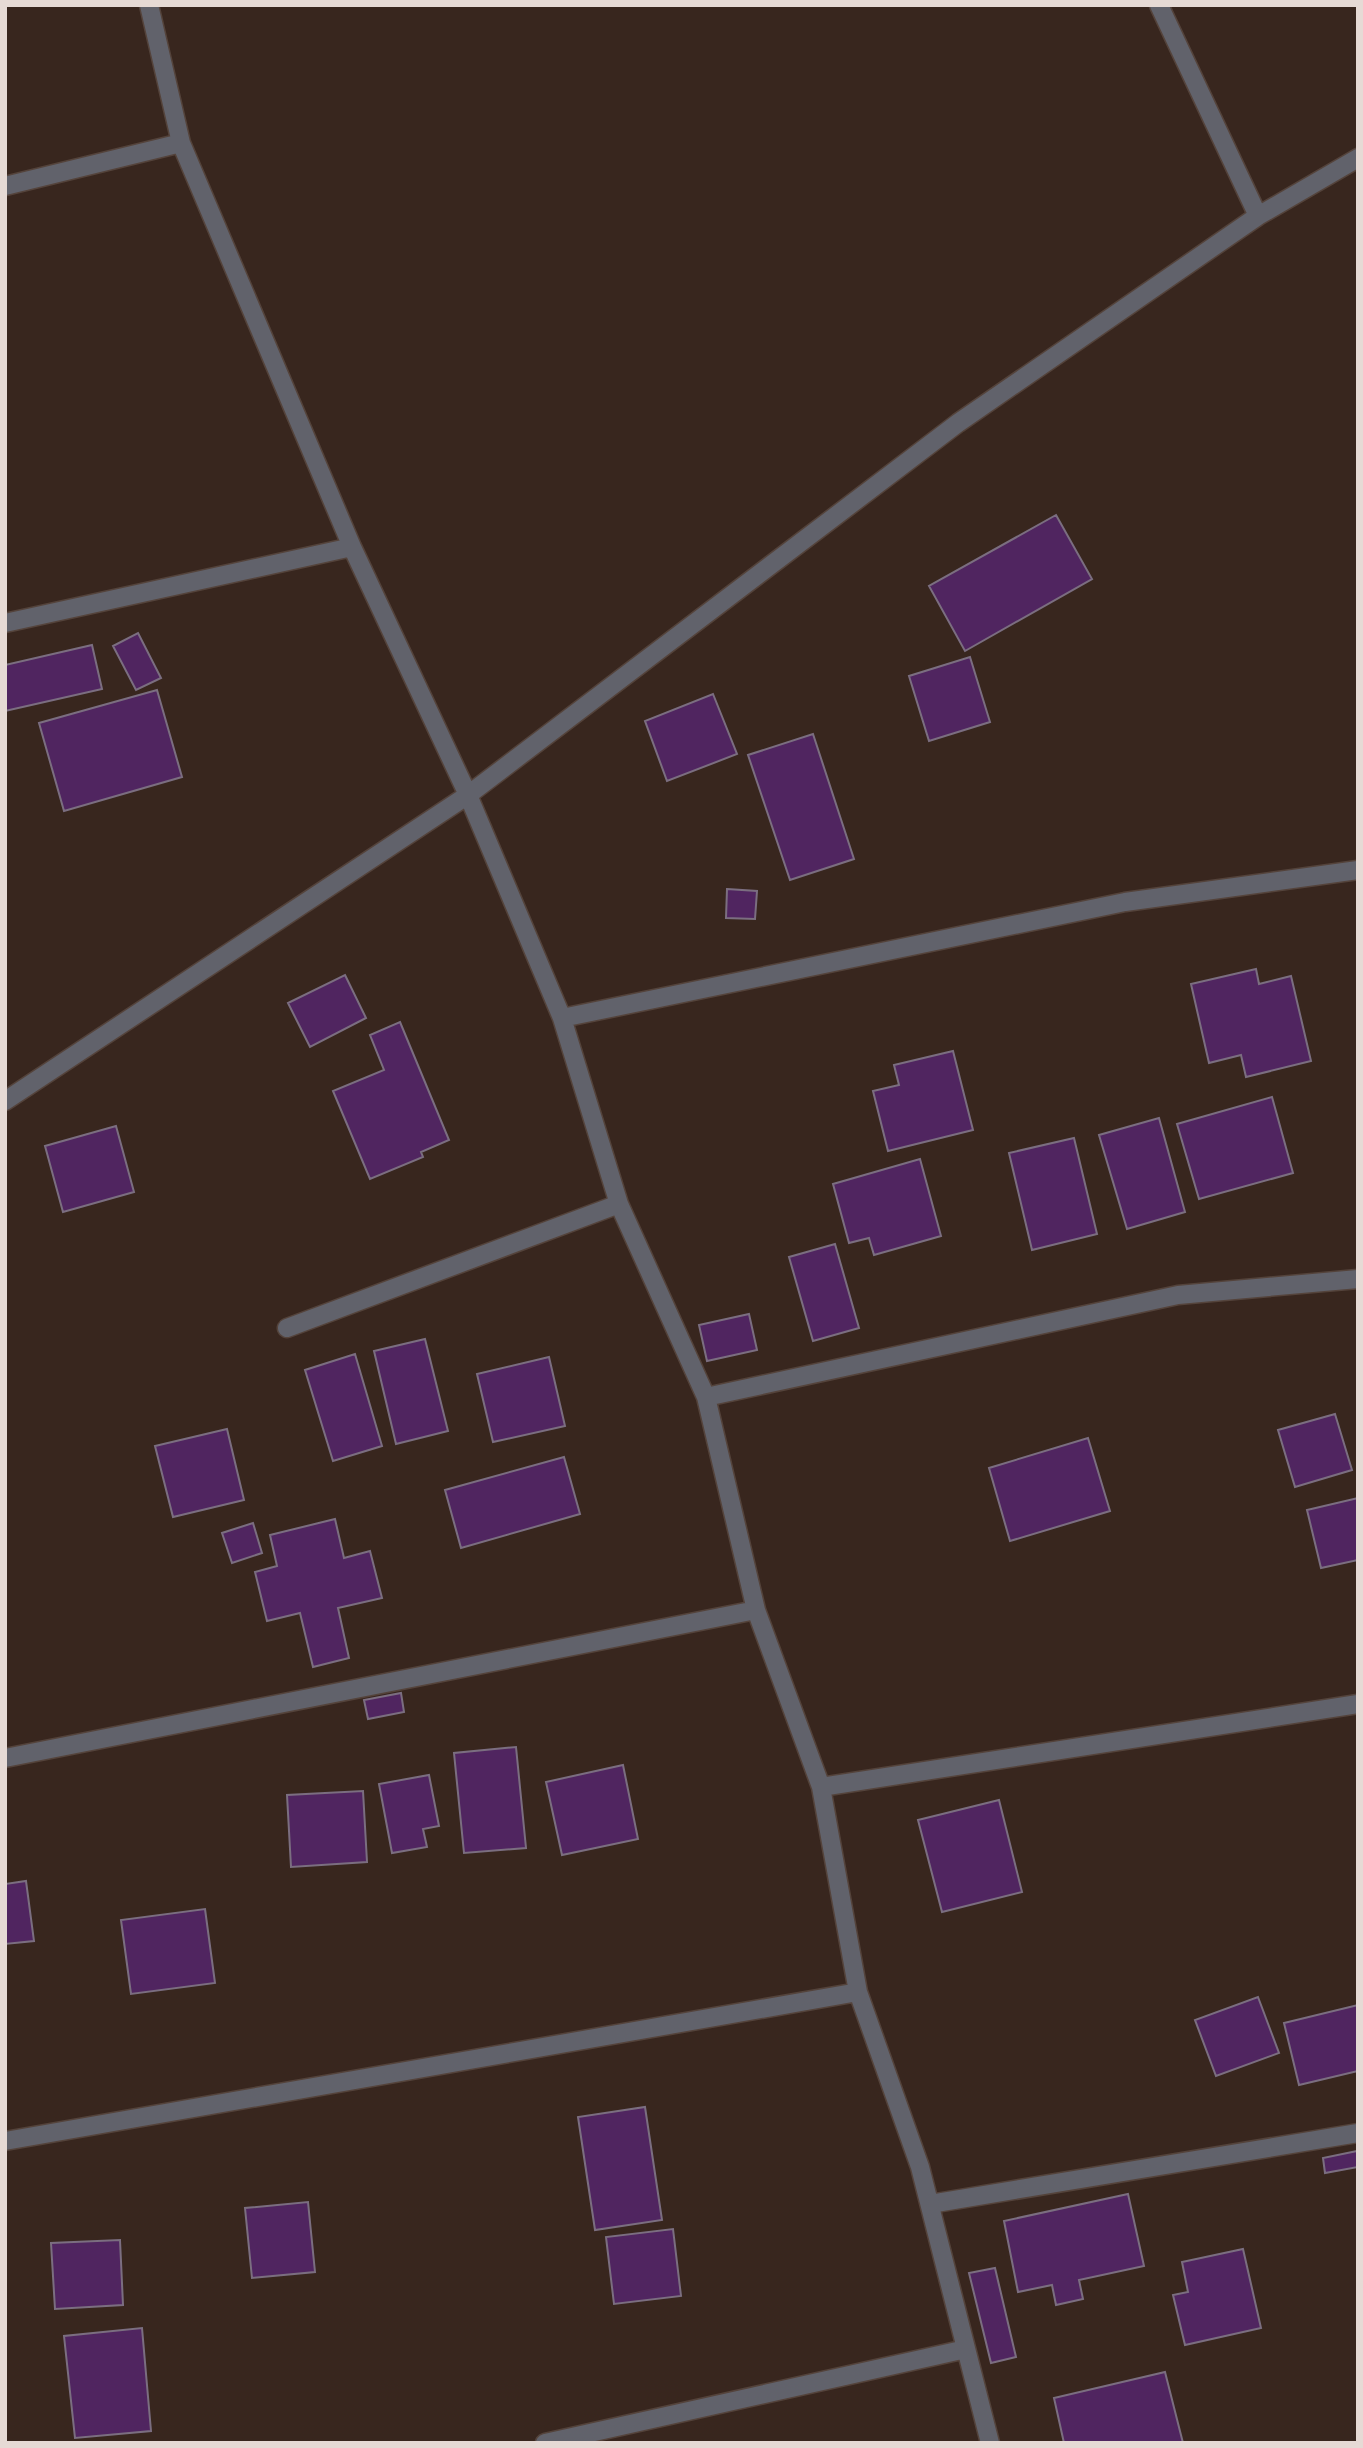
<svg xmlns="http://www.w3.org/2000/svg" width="1363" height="2448" font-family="'Zilla Slab',serif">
  <rect width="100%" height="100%" fill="#38261e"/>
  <path fill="#502560" stroke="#7b6e80" stroke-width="2" d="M1056 515 1092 579 965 651 929 586Z
    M138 633 161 678 136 690 113 646Z
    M92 645 102 689 5 711V665Z
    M970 657 990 722 929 741 909 676Z
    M157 690 182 777 64 811 39 723Z
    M713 694 737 754 667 781 645 721Z
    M813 734 854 859 790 880 748 755Z
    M727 889 757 891 755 919 726 918Z
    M1256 969 1259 984 1291 976 1311 1061 1246 1077 1241 1055 1209 1063 1191 984Z
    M345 975 366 1018 310 1047 288 1003Z
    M400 1022 449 1140 421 1152 423 1157 370 1179 333 1091 384 1070 370 1035Z
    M953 1051 973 1130 888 1151 873 1091 899 1085 894 1065Z
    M1272 1097 1293 1173 1199 1199 1177 1124Z
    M1159 1118 1185 1212 1127 1229 1099 1135Z
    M116 1126 134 1192 63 1212 45 1146Z
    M1074 1138 1097 1234 1032 1250 1009 1153Z
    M920 1159 941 1236 874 1255 869 1238 849 1243 833 1184Z
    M835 1244 859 1328 813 1341 789 1257Z
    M749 1314 757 1350 707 1361 699 1325Z
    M425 1339 448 1431 396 1444 374 1351Z
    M355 1354 382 1446 333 1461 305 1370Z
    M549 1357 565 1426 493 1442 477 1374Z
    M1335 1414 1352 1470 1295 1487 1278 1430Z
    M227 1429 244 1500 173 1517 155 1446Z
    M1088 1438 1110 1511 1010 1541 989 1468Z
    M564 1457 580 1514 461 1548 445 1490Z
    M1358 1498V1560L1321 1568 1307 1510Z
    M335 1519 344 1558 370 1551 382 1598 338 1608 349 1658 313 1667 300 1613 267 1621 255 1572 277 1566 270 1535Z
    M253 1523 262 1553 232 1563 222 1533Z
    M401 1693 404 1712 368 1719 364 1700Z
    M516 1747 526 1848 464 1853 454 1753Z
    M623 1765 638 1839 562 1855 546 1782Z
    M429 1775 439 1826 423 1829 427 1847 392 1853 379 1784Z
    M363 1791 367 1862 291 1867 287 1795Z
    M999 1800 1022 1892 942 1912 918 1820Z
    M26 1881 34 1941 5 1944V1884Z
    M205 1909 215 1983 131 1994 121 1920Z
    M1258 1997 1279 2053 1216 2076 1195 2020Z
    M1358 2005V2071L1299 2085 1284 2023Z
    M645 2107 662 2220 595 2230 578 2117Z
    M1357 2151 1358 2167 1325 2173 1323 2158Z
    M1128 2194 1144 2266 1079 2280 1083 2299 1056 2305 1052 2285 1018 2292 1004 2221Z
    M308 2202 315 2272 252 2278 245 2208Z
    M673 2229 681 2296 614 2304 606 2237Z
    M120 2240 123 2305 55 2309 51 2243Z
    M1243 2249 1261 2328 1185 2345 1173 2295 1188 2292 1182 2262Z
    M995 2268 1016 2357 991 2363 969 2273Z
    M142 2328 151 2431 75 2438 64 2336Z
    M1165 2372 1183 2443H1064L1054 2398Z"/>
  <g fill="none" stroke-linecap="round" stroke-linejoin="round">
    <defs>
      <path id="minor" d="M149 5 181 143 352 547 468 795 562 1018 619 1204 706 1397 756 1610 821 1787 858 1992 920 2167 990 2443
        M1159 5 1258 216
        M5 186 181 143
        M5 623 352 547
        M562 1018 1125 902 1358 870
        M5 1101 468 795 958 423 1258 216 1358 158
        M287 1328 619 1204
        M706 1397 1178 1295 1358 1279
        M5 1758 756 1610
        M821 1787 1358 1704
        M5 2141 858 1992
        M930 2204 1358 2133
        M545 2443 966 2349"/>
    </defs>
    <use href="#minor" stroke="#54433b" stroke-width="21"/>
    <use href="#minor" stroke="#61626b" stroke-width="18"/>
  </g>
  <rect width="1363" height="2448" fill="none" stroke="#e6dad5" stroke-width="14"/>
</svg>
